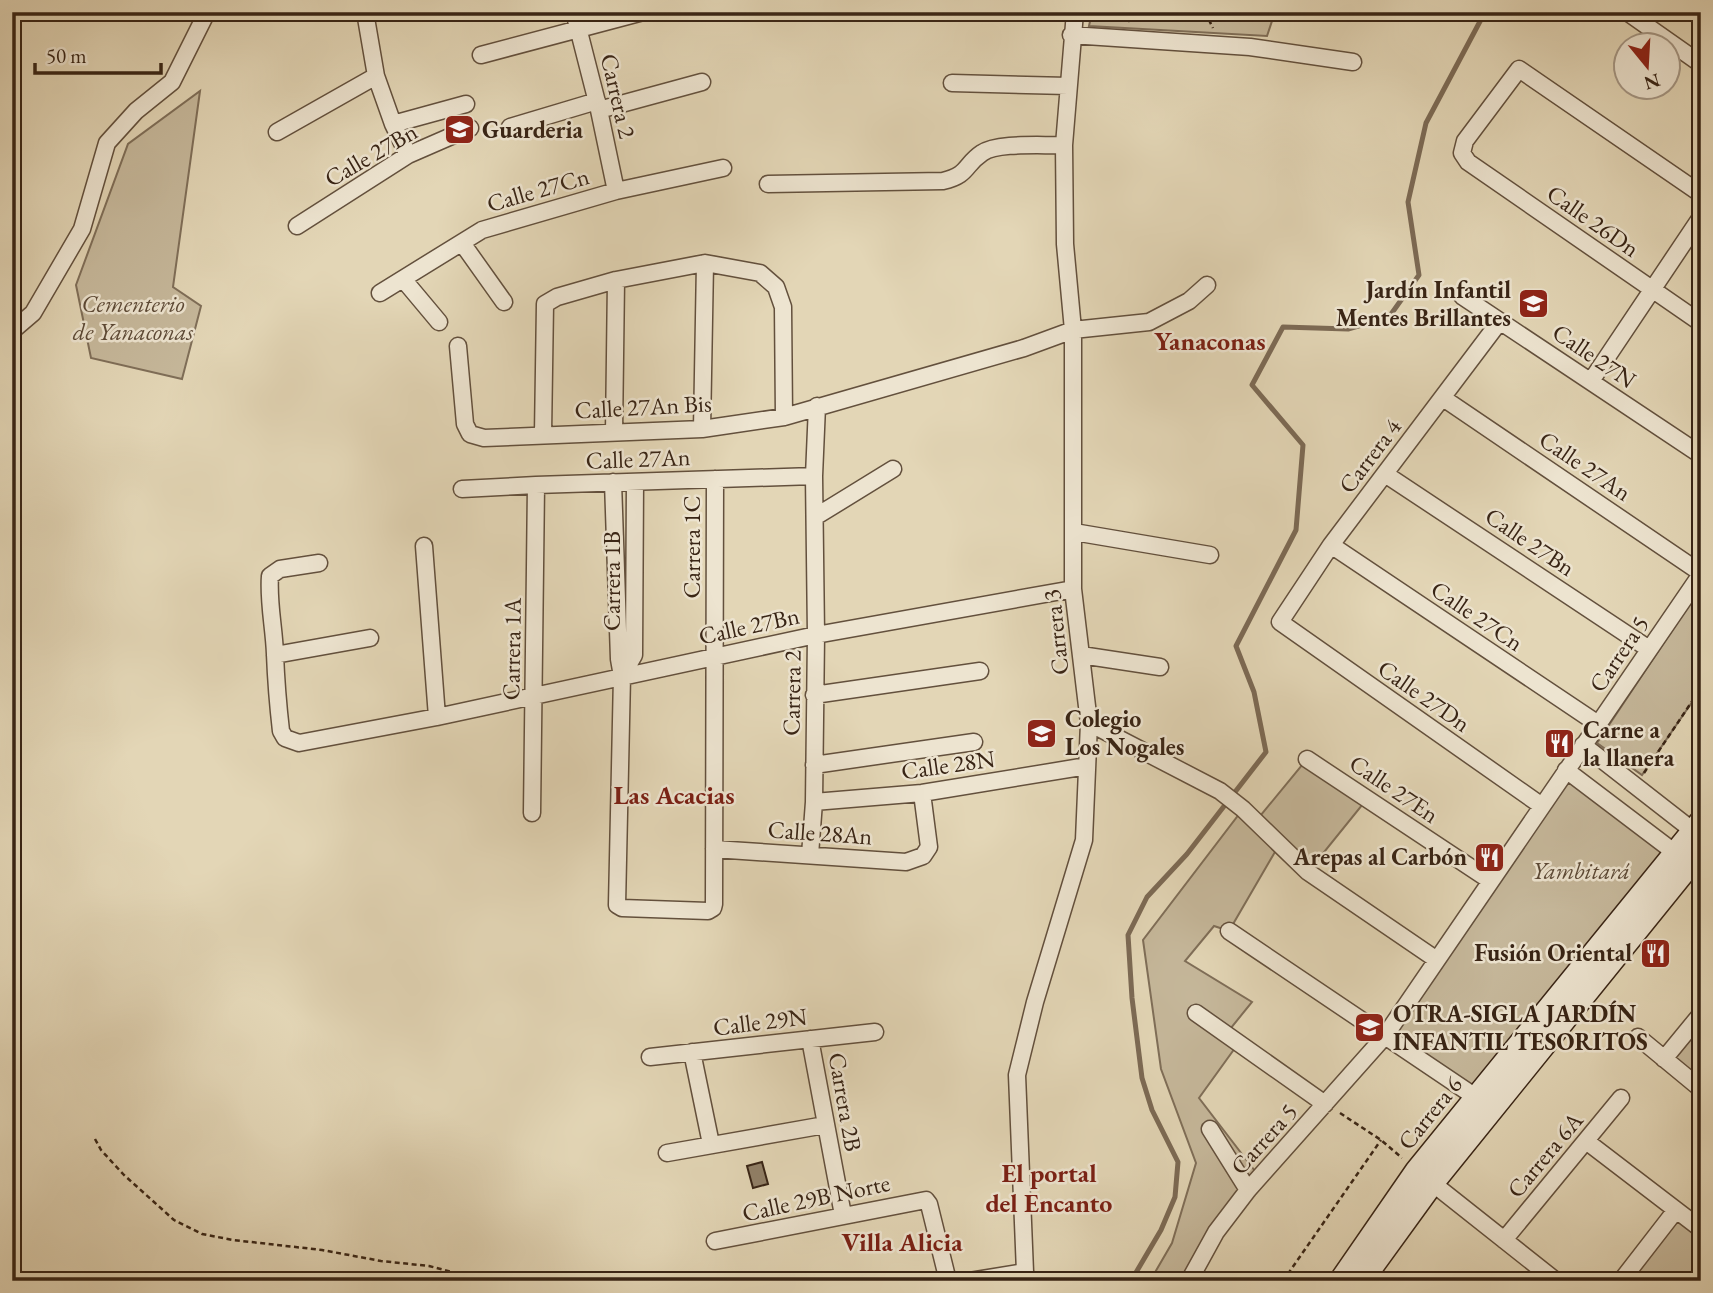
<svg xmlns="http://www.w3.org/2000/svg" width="1713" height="1293" font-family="'EB Garamond',serif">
  <rect width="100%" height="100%" fill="#e3d6b6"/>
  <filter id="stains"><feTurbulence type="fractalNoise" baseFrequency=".00286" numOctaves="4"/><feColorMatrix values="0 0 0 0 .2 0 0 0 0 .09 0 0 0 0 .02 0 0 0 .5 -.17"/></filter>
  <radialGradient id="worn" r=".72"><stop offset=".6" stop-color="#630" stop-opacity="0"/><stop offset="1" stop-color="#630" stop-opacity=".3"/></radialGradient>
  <path fill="#c6b89b" stroke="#7f6e58" stroke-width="2" d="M1092 12H1275L1267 36 1089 26Z
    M200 91 173 287 201 306 182 379 91 358 76 285 128 144Z
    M1701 587V689L1642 775 1597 743Z
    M1307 759 1367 799 1308 872 1279 845 1229 931 1214 926 1185 961 1252 1002 1226 1034 1235 1048 1199 1098 1258 1175 1191 1281H1150L1172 1243 1196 1163 1161 1069 1143 940 1243 809 1256 821Z
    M1572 776 1676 853 1477 1098 1385 1036Z
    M1701 1017V1083L1667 1056Z
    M1676 1210 1701 1229V1281H1621Z"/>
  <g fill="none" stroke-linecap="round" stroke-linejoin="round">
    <path stroke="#7c6a55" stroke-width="5" d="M1131 1281 1161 1230 1175 1197 1178 1162 1152 1110 1142 1078 1132 998 1128 935 1147 897 1187 854 1266 752 1254 692 1236 646 1296 530 1303 445 1252 385 1283 327 1348 329 1389 317 1419 275 1408 202 1426 123 1485 12"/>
  </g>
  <path fill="#918169" stroke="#382415" stroke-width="2" d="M762 1162 768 1184 753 1188 747 1166Z"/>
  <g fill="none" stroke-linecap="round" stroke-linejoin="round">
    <defs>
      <path id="minor" d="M365 12 376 76 393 124 408 155
        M574 12 599 110 616 191
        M1627 12 1701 64
        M1071 35 1250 47 1353 62
        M481 55 643 12
        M952 83 1068 86
        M599 110 702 82
        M393 124 466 104
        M510 127 597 101
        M277 132 376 76
        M768 184 943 181C969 175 964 165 982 153 997 142 1044 146 1064 145
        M1701 194 1519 69 1465 141 1462 153 1468 162 1701 323
        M297 226 408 155 470 128
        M462 243 504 302
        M403 279 439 322
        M380 293 482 230 616 191 723 168
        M1462 296 1701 455
        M1500 321 1331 545 1280 622 1542 806
        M12 331 33 313 82 229 107 143 136 111 172 82 207 12
        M458 346 465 424 470 434 484 438 702 429 784 417 1024 348 1073 330 1149 322 1189 301 1207 285
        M1591 381 1701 217
        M1443 398 1701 573
        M702 429 705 263
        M614 432 616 280
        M543 434 545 304 557 297 616 280 705 263 760 273 776 287 783 307 784 417
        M1385 474 1649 649
        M613 482 619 659 622 676 617 905 622 908 708 911 713 908 714 904 715 479
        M462 489 536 485 814 476
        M815 517 893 469
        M1074 532 1210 555
        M1331 545 1598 724
        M424 546 437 717
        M319 563 280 569 270 576C268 602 274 627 275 654 276 680 278 705 281 731L285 738 299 743 437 717 816 635 1073 589
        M275 655 370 638
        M1081 655 1160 667
        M622 676 634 655 635 482
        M814 695 980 671
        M1089 723 1220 791 1243 809 1308 872 1437 960
        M1583 745 1701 837
        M1307 759 1491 881
        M814 765 974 742
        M1566 770 1682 858
        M814 802 922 793 1087 766
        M532 813 536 485
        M714 849 906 862 923 856 929 847 922 793
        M810 855 814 802 816 635 814 476 817 406
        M1229 931 1477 1098
        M1196 1013 1325 1104
        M1638 1037 1701 1089
        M810 1039 843 1215
        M692 1052 711 1144
        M650 1057 875 1032
        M1664 1059 1701 1014
        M1210 1129 1248 1190
        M1586 1141 1701 1229
        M667 1153 825 1125
        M1426 1178 1556 1281
        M1504 1240 1621 1098
        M715 1241 926 1200 929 1204 948 1281
        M970 1281 1025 1272
        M1028 1281 1025 1272 1017 1075 1035 1002 1084 840 1089 723 1073 589V330L1065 244 1064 145 1075 12
        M1189 1281 1216 1232 1248 1190 1385 1036 1701 574
        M1621 1281 1676 1210"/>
      <path id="secondary" d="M1341 1281 1417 1171 1701 822
        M1361 1281 1432 1183 1701 850"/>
    </defs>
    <use href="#minor" stroke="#63503d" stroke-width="19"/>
    <use href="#secondary" stroke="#382415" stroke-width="26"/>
    <path stroke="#382415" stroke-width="2.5" stroke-dasharray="5 3.5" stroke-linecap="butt" d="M1205 12 1213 28
      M1128 21 1158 18 1164 12
      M1644 773 1701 688
      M1340 1113 1381 1140 1402 1158
      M95 1139 101 1150 124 1175 174 1220 202 1234 233 1240 322 1250 381 1261 429 1266 486 1281
      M1283 1281 1381 1140"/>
    <use href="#minor" stroke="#ede4d0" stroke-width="16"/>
    <use href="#secondary" stroke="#ede4d0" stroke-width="23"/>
  </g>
  <defs>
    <symbol id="school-square" viewBox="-11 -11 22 22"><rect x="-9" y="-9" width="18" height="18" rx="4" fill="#8f2418" stroke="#ede4d0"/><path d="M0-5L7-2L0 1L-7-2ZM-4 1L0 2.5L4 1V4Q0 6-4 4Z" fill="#fff"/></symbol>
    <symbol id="restaurant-square" viewBox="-11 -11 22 22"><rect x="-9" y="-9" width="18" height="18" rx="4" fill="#8f2418" stroke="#ede4d0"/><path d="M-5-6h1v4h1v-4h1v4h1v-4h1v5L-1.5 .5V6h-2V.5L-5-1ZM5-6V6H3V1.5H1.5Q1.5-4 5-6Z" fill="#fff"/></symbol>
  </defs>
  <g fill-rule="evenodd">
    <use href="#school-square" x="442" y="112" width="35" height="35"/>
    <use href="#school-square" x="1516" y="286" width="35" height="35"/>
    <use href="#school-square" x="1024" y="716" width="35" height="35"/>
    <use href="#restaurant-square" x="1542" y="726" width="35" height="35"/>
    <use href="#restaurant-square" x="1472" y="840" width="35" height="35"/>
    <use href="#restaurant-square" x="1638" y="936" width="35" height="35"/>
    <use href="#school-square" x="1352" y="1010" width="35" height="35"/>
  </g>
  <g text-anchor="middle" stroke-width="5" stroke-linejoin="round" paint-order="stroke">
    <g font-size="24" fill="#382415" stroke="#ede4d0">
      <text transform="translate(618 96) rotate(77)" y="8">Carrera 2</text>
      <text transform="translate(371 155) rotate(-30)" y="8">Calle 27Bn</text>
      <text transform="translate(538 190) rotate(-16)" y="8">Calle 27Cn</text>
      <text transform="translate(1593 221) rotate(35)" y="8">Calle 26Dn</text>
      <text transform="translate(1594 356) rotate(34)" y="8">Calle 27N</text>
      <text transform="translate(643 407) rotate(-3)" y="8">Calle 27An Bis</text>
      <text transform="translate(1370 456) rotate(-53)" y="8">Carrera 4</text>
      <text transform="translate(638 459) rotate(-2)" y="8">Calle 27An</text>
      <text transform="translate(1585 466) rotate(34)" y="8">Calle 27An</text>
      <text transform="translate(1530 542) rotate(34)" y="8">Calle 27Bn</text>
      <text transform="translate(692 547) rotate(-90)" y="8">Carrera 1C</text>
      <text transform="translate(612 581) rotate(-90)" y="8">Carrera 1B</text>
      <text transform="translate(1477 616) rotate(34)" y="8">Calle 27Cn</text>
      <text transform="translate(749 626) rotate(-12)" y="8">Calle 27Bn</text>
      <text transform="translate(1056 632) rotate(-96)" y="8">Carrera 3</text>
      <text transform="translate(512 649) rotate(-89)" y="8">Carrera 1A</text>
      <text transform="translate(1619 654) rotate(-56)" y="8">Carrera 5</text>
      <text transform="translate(792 693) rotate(-89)" y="8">Carrera 2</text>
      <text transform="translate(1424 696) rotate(35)" y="8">Calle 27Dn</text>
      <text transform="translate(948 765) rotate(-8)" y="8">Calle 28N</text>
      <text transform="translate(1394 789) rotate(34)" y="8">Calle 27En</text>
      <text transform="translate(820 833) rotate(4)" y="8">Calle 28An</text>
      <text transform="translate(760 1022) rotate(-7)" y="8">Calle 29N</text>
      <text transform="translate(845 1102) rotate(80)" y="8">Carrera 2B</text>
      <text transform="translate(1430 1113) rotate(-51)" y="8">Carrera 6</text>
      <text transform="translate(1264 1139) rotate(-48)" y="8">Carrera 5</text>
      <text transform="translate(1545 1155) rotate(-50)" y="8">Carrera 6A</text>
      <text transform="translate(816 1198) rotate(-12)" y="8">Calle 29B Norte</text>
    </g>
    <g font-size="24" font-weight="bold" fill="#382415" stroke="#ede4d0" text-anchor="start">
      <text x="482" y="138">Guarderia</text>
      <text x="1511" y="298" text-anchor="end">Jardín Infantil<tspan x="1511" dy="28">Mentes Brillantes</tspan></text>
      <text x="1065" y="727">Colegio<tspan x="1065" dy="28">Los Nogales</tspan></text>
      <text x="1583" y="738">Carne a<tspan x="1583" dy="28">la llanera</tspan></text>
      <text x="1467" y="865" text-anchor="end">Arepas al Carbón</text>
      <text x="1632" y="961" text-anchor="end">Fusión Oriental</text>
      <text x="1393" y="1022">OTRA-SIGLA JARDÍN<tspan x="1393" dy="28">INFANTIL TESORITOS</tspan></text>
    </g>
    <g font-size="24" font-style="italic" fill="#5c4936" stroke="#ede4d0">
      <text x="133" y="312">Cementerio<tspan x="133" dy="28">de Yanaconas</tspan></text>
      <text x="1581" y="879">Yambitará</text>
    </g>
    <g font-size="26" font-weight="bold" fill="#7a1f14" stroke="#ede4d0">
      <text x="1210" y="350">Yanaconas</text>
      <text x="674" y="804">Las Acacias</text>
      <text x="1049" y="1182">El portal<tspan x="1049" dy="30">del Encanto</tspan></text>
      <text x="902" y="1251">Villa Alicia</text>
    </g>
  </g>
  <rect width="1713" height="1293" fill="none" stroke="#e3d6b6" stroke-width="42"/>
  <rect x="14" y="14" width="1685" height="1265" fill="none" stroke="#382415" stroke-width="3.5"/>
  <rect x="21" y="21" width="1671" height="1251" fill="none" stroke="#382415" stroke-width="2"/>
  <g transform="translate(1647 66) rotate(162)"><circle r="33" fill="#ede4d0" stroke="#a59785" stroke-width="2"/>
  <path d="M0-5L12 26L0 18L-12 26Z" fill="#8f2418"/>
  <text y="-10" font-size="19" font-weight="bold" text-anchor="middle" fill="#382415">N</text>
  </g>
  <path d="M35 63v10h126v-10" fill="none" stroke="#382415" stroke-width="3.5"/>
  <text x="46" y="63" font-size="21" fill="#382415" stroke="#ede4d0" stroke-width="5" paint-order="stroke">50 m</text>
  <rect width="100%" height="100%" filter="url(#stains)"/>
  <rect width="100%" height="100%" fill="url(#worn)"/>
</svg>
